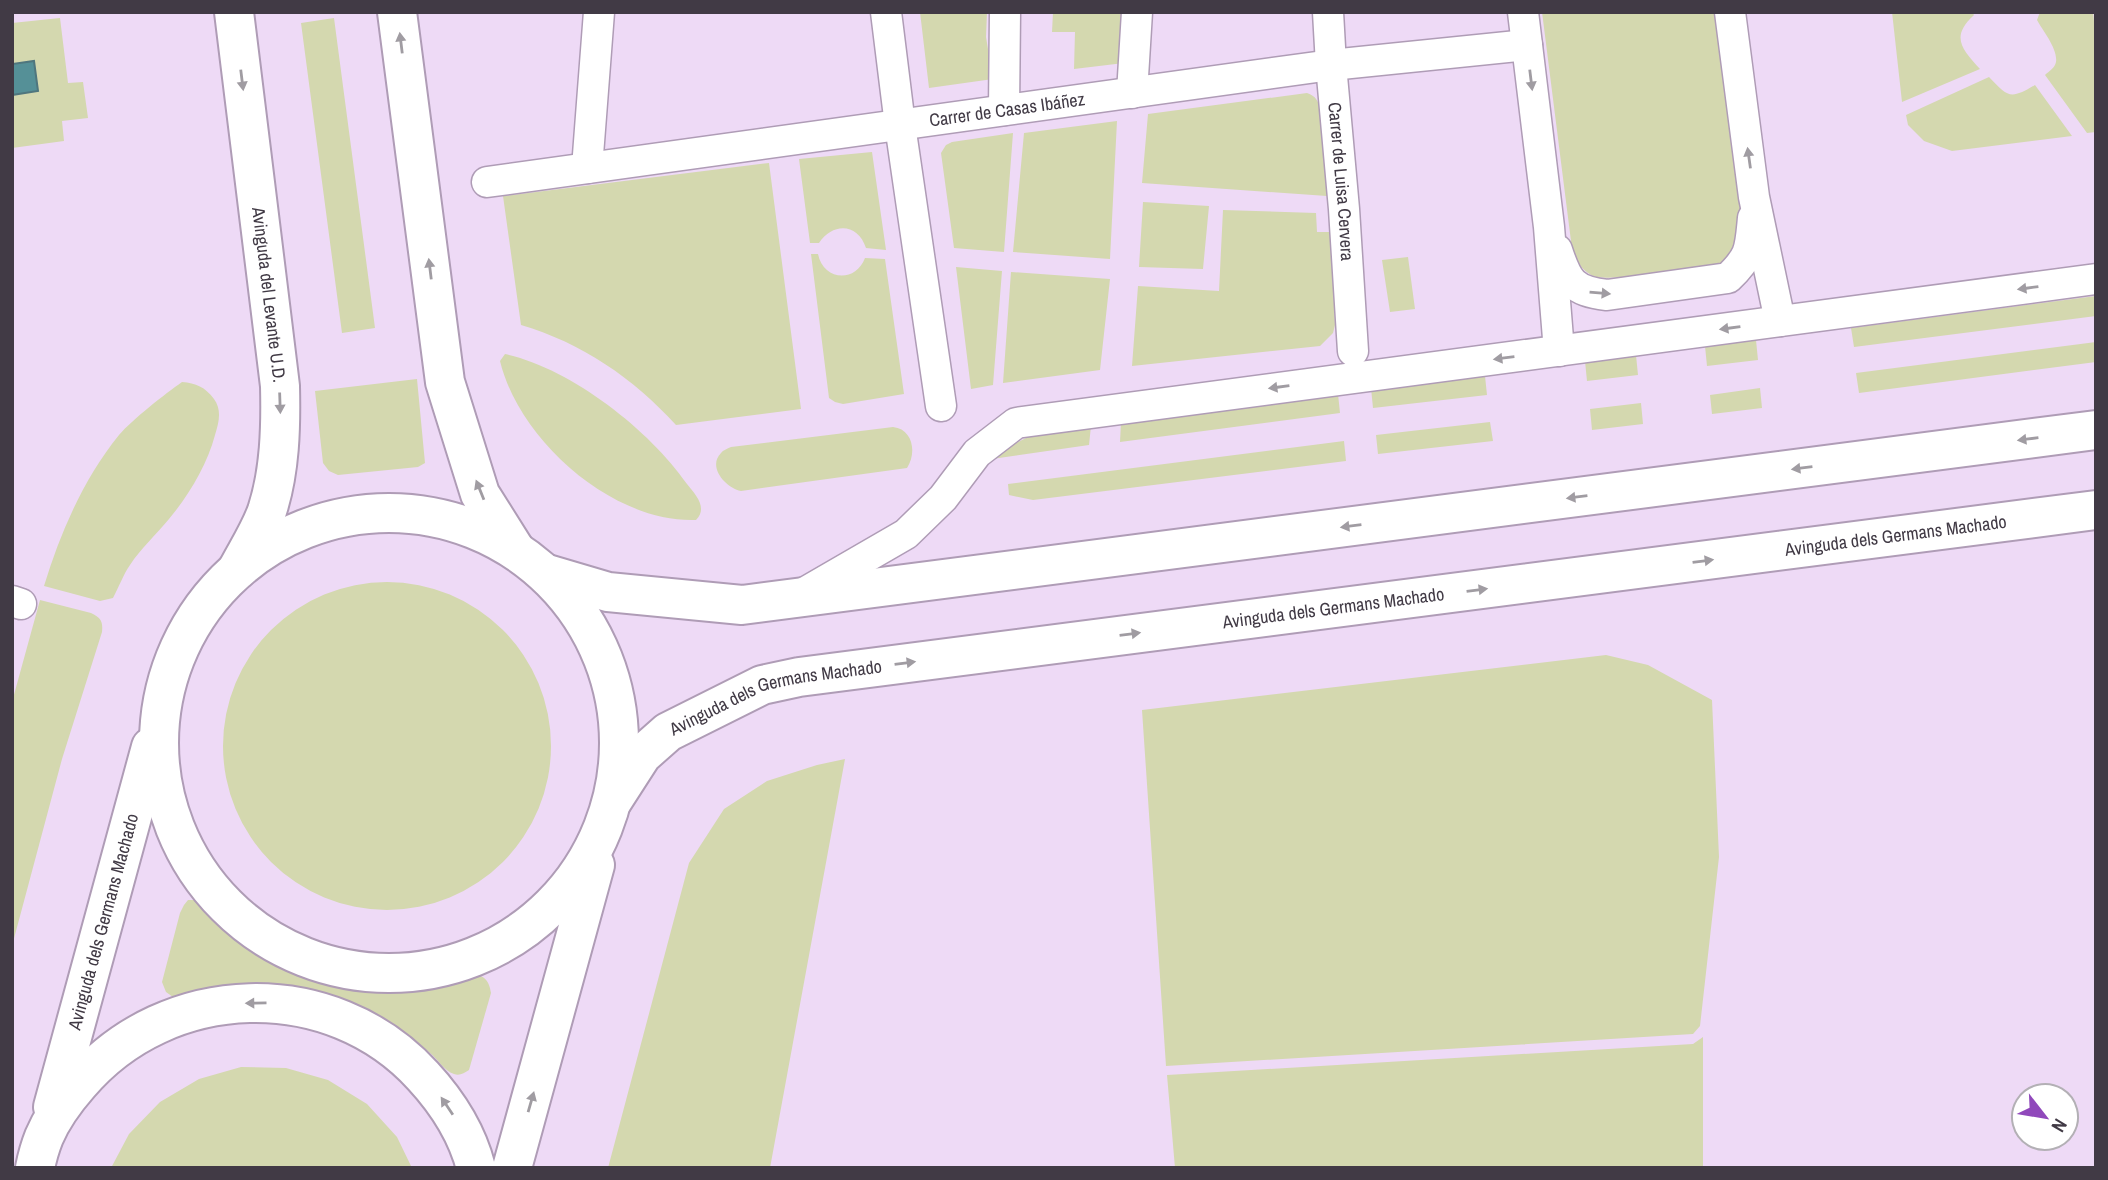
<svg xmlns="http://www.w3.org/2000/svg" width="2108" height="1180" font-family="'Archivo Narrow',sans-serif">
  <rect width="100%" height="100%" fill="#eedaf6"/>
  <path fill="#d4d8af" d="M920 12H987L986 37 993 79 929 88Z
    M1053 12H1127L1124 63 1074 69 1075 32H1052Z
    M1542 12H1715L1743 223 1738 251C1731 256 1723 265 1716 268 1704 272 1607 280 1596 277 1582 272 1577 262 1572 249Z
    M1892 12H1972L1974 15C1950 37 1962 49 1980 69L1902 102Z
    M2040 12H2093L2096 39V132L2087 133 2045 75C2049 71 2055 68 2056 62 2058 49 2043 31 2037 20Z
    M60 18 68 83 83 82 88 118 62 121 64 141 12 148V95L38 91 34 61 12 64V23Z
    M334 18 375 328 342 333 301 23Z
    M1989 77C2008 97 2010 100 2035 85L2072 136 1952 151 1924 141 1908 125 1906 115Z
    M1307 93C1316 96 1318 101 1321 110L1327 196 1142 183 1148 114Z
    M1117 121 1110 259 1013 252 1024 133Z
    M1013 133 1004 252 954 248 941 153 946 145 952 142Z
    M872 152 886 250 866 248C858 223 833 222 819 243H810L799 159Z
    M769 163 801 409 676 425C633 378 582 343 521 325L503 196Z
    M1143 202 1209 206 1203 269 1139 267Z
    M1223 210 1316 213 1317 232H1331L1335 325 1333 333 1320 346 1132 366 1138 286 1219 291Z
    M811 254H818C823 280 855 284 865 258L885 259 904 394 843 404 835 402 829 398Z
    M1408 257 1415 309 1390 312 1382 260Z
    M956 267 1002 271 993 385 971 389Z
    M1011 272 1110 279 1100 370 1003 383Z
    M2096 296V316L1854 347 1851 328Z
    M1756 340 1758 360 1707 366 1705 346Z
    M2096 342V362L1859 393 1856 373Z
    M505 354C570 368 649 429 687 484 696 495 708 508 696 520 612 523 519 440 500 361Z
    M1636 355 1638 375 1587 381 1585 361Z
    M1485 376 1487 395 1373 408 1371 388Z
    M417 379 425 463 418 467 338 475 329 471 323 463 315 391Z
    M182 382C196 383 205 387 214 399 222 410 219 422 215 435 207 465 189 495 169 519 156 535 141 548 130 565 123 575 119 587 113 598L100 601 44 586C60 533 84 478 119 435 133 419 165 394 182 382Z
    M1760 388 1762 408 1712 414 1710 395Z
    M1338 394 1340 413 1120 442 1121 422Z
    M1641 403 1643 424 1592 430 1590 409Z
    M1490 422 1493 441 1378 454 1376 435Z
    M1091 426 1089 445 992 459 1010 446 1032 435Z
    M893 427C913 429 917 453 907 468L741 491C726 488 707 467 721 453 723 450 727 449 731 447Z
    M1344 441 1346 461 1033 500 1009 495 1008 484Z
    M223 746a164 164 0 1 1 328 0a164 164 0 1 1-328 0Z
    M40 600 91 613C101 618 103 621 102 632L62 759 12 946V702Z
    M1606 655 1648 665 1712 700 1719 857 1700 1026 1693 1034 1166 1066 1142 710Z
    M845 759 770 1168H608L689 863 724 809 767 781 817 765Z
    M188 900H197C209 908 217 920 228 930 276 972 327 989 390 992 411 993 433 988 454 982 461 980 472 975 480 976 488 978 490 987 491 993L469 1070C464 1073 460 1076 454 1074 444 1071 438 1059 430 1053 412 1038 394 1022 373 1012 351 1002 326 990 302 988 259 983 216 995 173 997L166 992 162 982 180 913 184 905Z
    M1703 1037V1168H1175L1167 1075 1693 1044Z
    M241 1067 286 1068 328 1080 367 1104 397 1137 412 1168H111L129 1134 160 1102 199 1079Z"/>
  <path fill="#559097" stroke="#4f767e" stroke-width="2" d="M34 61 38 91 12 95V64Z"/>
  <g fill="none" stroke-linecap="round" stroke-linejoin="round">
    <defs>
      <g id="street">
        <path d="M886 12 900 125 941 406"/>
        <path id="s1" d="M1328 12 1331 65 1344 209 1353 351"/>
        <path d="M1523 12 1549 227 1559 351"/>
        <path d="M1730 12 1754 197 1780 321"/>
        <path d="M1132 93 1137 12"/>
        <path d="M1004 110 1005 12"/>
        <path d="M587 168 599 12"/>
        <path id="s2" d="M487 182 1331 65 1527 45"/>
        <path d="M1557 250C1567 281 1572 291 1607 295L1728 278C1751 256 1750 249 1753 218"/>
        <path d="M804 593 906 534 943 498 977 453 1016 423 2096 279"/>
        <path d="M12 601 21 604"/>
      </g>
      <g id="secondary">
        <path id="s3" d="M234 12 280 386C281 427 280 471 267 511 260 531 247 551 237 570"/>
        <path d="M397 12 445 382 480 494 514 548"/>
      </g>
      <g id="primary">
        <circle cx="389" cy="743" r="230"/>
        <path d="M547 574 608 592 742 605 2096 430"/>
        <path id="s4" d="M613 800 642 755 668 732 762 685 799 677 2096 510"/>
        <path id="s5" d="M53 1107 151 747"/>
        <path d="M35 1168C37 1158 40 1147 44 1137 52 1118 65 1100 79 1084 167 980 331 975 423 1076 447 1102 467 1133 476 1168"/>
        <path d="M512 1168 595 865"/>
      </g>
    </defs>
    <use href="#street" stroke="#af9cb6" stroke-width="33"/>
    <use href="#secondary" stroke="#af9cb6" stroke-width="42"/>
    <use href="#primary" stroke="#af9cb6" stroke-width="42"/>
    <use href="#street" stroke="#fff" stroke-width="30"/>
    <use href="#secondary" stroke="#fff" stroke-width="38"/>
    <use href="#primary" stroke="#fff" stroke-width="38"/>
  </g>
  <defs><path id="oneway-solid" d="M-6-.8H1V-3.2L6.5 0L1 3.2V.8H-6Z" transform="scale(1.75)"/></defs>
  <g fill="#a09ca2">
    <use href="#oneway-solid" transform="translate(401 43) rotate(-97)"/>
    <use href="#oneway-solid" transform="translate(242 80) rotate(83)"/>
    <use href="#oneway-solid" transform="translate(1531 80) rotate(83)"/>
    <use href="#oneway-solid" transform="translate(1749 158) rotate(-98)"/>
    <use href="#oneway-solid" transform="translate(430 269) rotate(-97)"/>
    <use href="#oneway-solid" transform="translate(2028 288) rotate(172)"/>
    <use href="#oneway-solid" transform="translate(1600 293) rotate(5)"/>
    <use href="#oneway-solid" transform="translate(1730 328) rotate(172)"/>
    <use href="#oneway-solid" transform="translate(1504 358) rotate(173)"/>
    <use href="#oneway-solid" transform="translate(1279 387) rotate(172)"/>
    <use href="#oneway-solid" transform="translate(280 403) rotate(88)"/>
    <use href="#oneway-solid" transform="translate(2028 439) rotate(173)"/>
    <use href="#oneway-solid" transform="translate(1802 468) rotate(173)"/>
    <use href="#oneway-solid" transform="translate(480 490) rotate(-112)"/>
    <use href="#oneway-solid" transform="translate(1577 497) rotate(173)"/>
    <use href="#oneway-solid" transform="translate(1351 526) rotate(173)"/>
    <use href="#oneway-solid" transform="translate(1703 561) rotate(-7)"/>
    <use href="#oneway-solid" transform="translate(1477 590) rotate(-7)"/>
    <use href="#oneway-solid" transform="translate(1130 634) rotate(-7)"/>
    <use href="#oneway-solid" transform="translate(905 663) rotate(-7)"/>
    <use href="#oneway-solid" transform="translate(256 1003) rotate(179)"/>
    <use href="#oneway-solid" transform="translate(531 1102) rotate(-74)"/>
    <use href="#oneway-solid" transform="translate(447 1106) rotate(-124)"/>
  </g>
  <g text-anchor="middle" stroke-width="6" stroke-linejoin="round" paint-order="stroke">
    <g font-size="18" fill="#413a45" stroke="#fff">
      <text dy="6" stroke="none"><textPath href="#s2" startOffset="525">Carrer de Casas Ibáñez</textPath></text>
      <text dy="6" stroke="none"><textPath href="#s1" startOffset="170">Carrer de Luisa Cervera</textPath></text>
      <text dy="6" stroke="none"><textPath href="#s3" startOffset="285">Avinguda del Levante U.D.</textPath></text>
      <text dy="6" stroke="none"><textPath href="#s4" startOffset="1337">Avinguda dels Germans Machado</textPath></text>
      <text dy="6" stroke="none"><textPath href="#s4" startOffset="770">Avinguda dels Germans Machado</textPath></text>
      <text dy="6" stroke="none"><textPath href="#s4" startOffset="203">Avinguda dels Germans Machado</textPath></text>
      <text dy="6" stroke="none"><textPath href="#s5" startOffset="192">Avinguda dels Germans Machado</textPath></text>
    </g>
  </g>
  <rect width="2108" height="1180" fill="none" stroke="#413a45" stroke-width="28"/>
  <g transform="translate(2045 1117) rotate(121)"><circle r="33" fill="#ffffff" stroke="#b3b0b5" stroke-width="2"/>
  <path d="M0-5L12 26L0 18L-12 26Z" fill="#9048bb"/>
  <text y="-10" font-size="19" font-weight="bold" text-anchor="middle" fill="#413a45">N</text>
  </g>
</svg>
